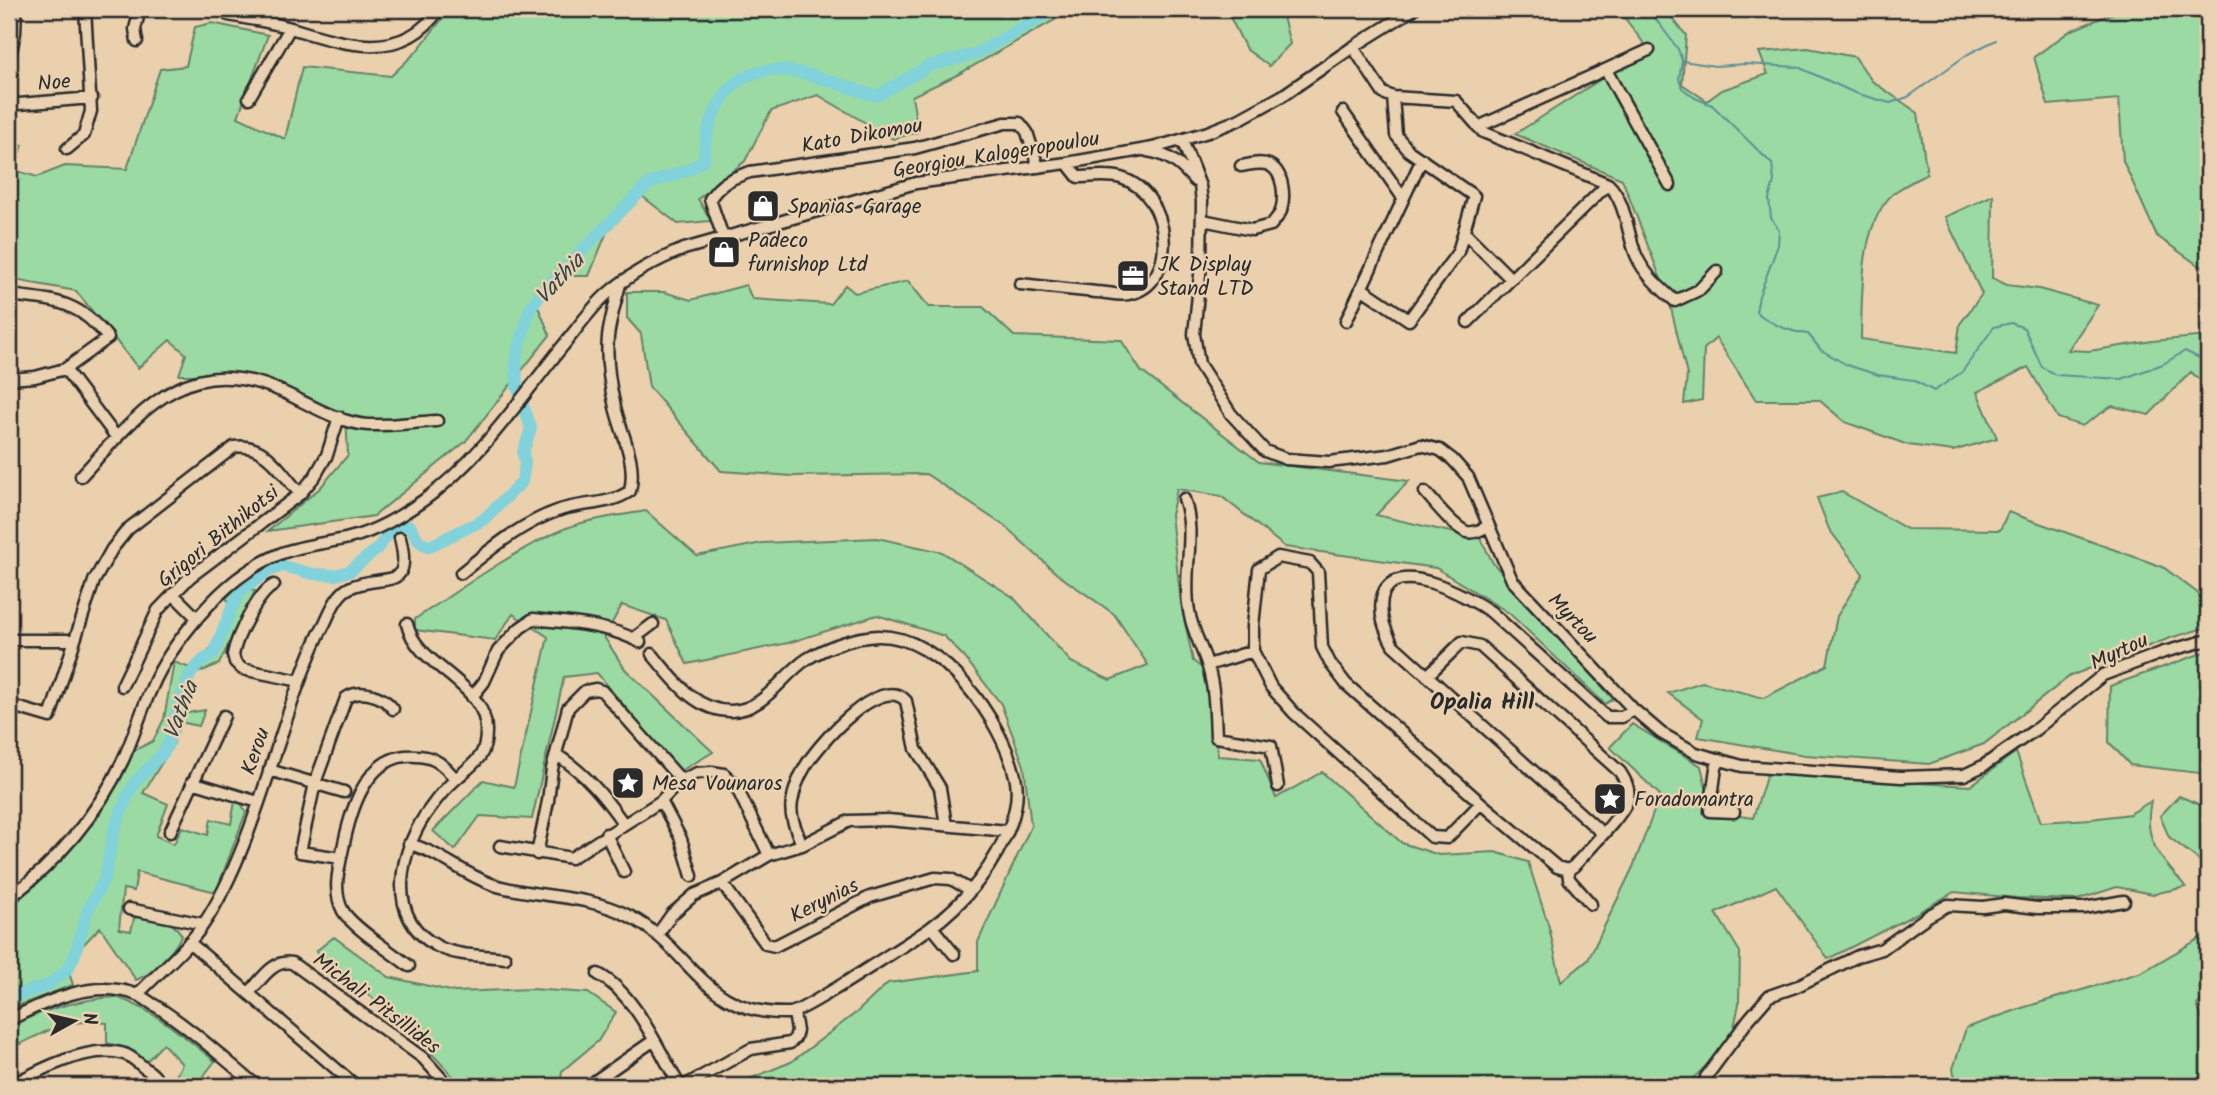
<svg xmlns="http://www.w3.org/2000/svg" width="2217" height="1095" font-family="Kalam,sans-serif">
  <rect width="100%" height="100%" fill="#ebd0ae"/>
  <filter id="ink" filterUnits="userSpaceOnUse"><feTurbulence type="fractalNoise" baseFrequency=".0143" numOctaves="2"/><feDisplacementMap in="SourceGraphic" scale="14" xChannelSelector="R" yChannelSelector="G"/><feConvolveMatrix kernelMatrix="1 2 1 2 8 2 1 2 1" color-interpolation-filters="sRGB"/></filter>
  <g filter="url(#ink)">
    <path fill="#9bdaa3" stroke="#638267" stroke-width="2" d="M450 9H1074L957 75 912 96 918 132 893 139 818 95 771 111 745 161 698 199 711 221 678 224 638 193 615 212 589 276H565L536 302 550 335 465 442 374 516 268 531 320 488 348 455 346 417 246 375H179L186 354 170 340 138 368 76 291 9 279V143L23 145 11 169 37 177 65 166 127 169 160 69 186 66 195 27 212 23 268 35 238 117 285 139 302 67 391 76 416 52Z
      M1226 9H1281L1290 44 1269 66 1246 49Z
      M1618 9H1665L1686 35 1682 84 1707 101 1722 90 1768 74 1759 52 1808 48 1855 57 1872 81 1918 113 1927 174C1917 179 1907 184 1898 190 1859 217 1862 296 1861 339L1956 353 1960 324 1982 294 1945 217 1993 195 1992 278 2007 285 2039 289 2098 305 2068 350 2089 351 2152 341 2208 336V387L2191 372 2149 415 2112 406 2082 426 2058 418 2028 367 1977 392 1997 438 1953 451 1908 445 1845 422 1819 400H1756L1716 338 1704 349 1702 400 1684 404 1687 375 1669 300 1622 179 1515 134 1648 49Z
      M2123 9H2208V269L2198 265 2157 236 2123 161 2119 99 2048 105 2034 57 2070 31Z
      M908 281 929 307H983L1014 336 1121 340 1141 371 1259 462 1409 481 1376 515 1481 539 1493 563 1613 699 1605 704 1509 613 1436 568 1285 547 1221 496 1177 489 1171 515 1181 603 1193 661 1206 671 1218 756 1260 759 1276 798 1322 772 1402 843 1439 855 1495 852 1528 862 1549 927 1561 982 1588 960 1633 867 1660 795 1610 747 1632 724 1701 766 1712 812 1753 818 1767 774 1970 786 2016 752 2041 822 2091 819 2130 814 2151 801C2142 841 2161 858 2186 887L2153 894 2117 887 2077 900 2017 898 1954 892 1910 917 1828 959 1776 886 1716 913 1740 952 1739 1004 1731 1042 1685 1086H732L791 1062 857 1012 888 983 978 971V942L1031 826 1024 766 1001 704 965 658 944 636 877 615 788 643 687 664 666 620 622 605 604 637 625 669 713 752 679 772 597 673 564 677 532 819 480 816 455 850 433 831 483 780 514 787 548 637 513 614 495 640 415 630V619C461 589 507 555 557 532 585 519 617 516 646 511L697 556 762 543 877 538 942 552 1013 597 1071 662 1110 680 1148 665 1114 614 1057 574 1006 527 926 474 792 476 721 471 649 387 641 334 627 318V292H664L691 300 746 285 752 299 830 304 845 285 855 293Z
      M1842 492 1907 529 2000 530 2008 512 2163 567 2208 601V627L2170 638 2070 676 1984 744 1929 764 1805 755 1698 737 1703 719 1668 693 1702 682 1764 698 1827 665 1837 616 1863 574 1829 529 1817 498Z
      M238 587 255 591 219 664 195 674 181 714 205 710 199 726 180 722 174 743 143 793 168 804 156 836 174 844 182 827 208 835 211 819 231 824 235 801 241 803 246 812 216 892 137 872 134 891 123 889 119 929 131 931 134 918C152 914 172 919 182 935 171 955 157 972 136 980L100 927 66 963 73 985 9 1009V910L69 850 93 822 133 751 153 741 164 719 174 662 190 668 211 648 235 609 226 598Z
      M2208 651V774L2130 765 2109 742 2110 686Z
      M2179 796 2208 808V867L2169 837 2160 816Z
      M2208 930V996L2197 1005 2208 1033V1086H1957L1953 1069 1966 1028 2022 1008 2142 972 2207 934Z
      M334 937 389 977 455 992 531 989 588 993 616 1012 598 1041 562 1071 560 1086H462L403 1023 316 951Z
      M116 997C155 1010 183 1036 215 1061L196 1086H171L182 1064 163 1044 145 1063 128 1048 107 1043V1023C68 1019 54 1027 20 1044L10 1026C43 1010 79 999 116 997Z"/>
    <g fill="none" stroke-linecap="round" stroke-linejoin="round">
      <path stroke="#5f8f94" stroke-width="2" d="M1644 9 1652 14 1678 49 1682 61 1679 79 1682 88 1695 98 1712 105 1772 164 1774 181 1769 199 1771 218 1779 230 1778 245 1759 296 1756 312C1773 325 1787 331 1808 334L1821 350 1847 365 1878 375 1913 380 1934 391 1962 372 1994 327 2011 323 2024 328 2042 367 2056 375 2122 379 2163 364 2185 351 2199 358 2208 367
        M1683 61 1715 66 1745 64 1798 67 1855 93 1890 103 1908 97 1968 54 1996 40"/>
      <path stroke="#81d2da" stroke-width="12" d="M523 403 517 386 516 359 530 308 549 284 647 185C666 175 689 174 704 159 704 137 711 117 723 98 759 43 829 84 877 96L929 66 975 54 1056 9
        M9 998 48 985 67 970 74 957 88 910 105 878 114 830 125 802 135 782 164 752 170 739 180 697 191 673 202 661 214 653 233 605 242 590 268 571 283 566 313 574 335 575 350 571 377 549 389 533 403 525 410 526 418 540 428 547 483 520 522 482 525 463 523 453 531 428 524 408"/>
      <defs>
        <path id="minor" d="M228 15C249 19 271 22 291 28 342 44 403 64 439 9
          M137 41 135 29 140 9
          M1353 47 1383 93 1393 97 1456 101 1483 132 1608 184C1626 201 1627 233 1636 255 1644 274 1660 288 1675 301L1699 290 1717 271
          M9 59 15 33 16 9
          M1606 70 1670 185
          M249 98 290 28
          M9 102 19 104 92 98
          M1343 112 1403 198
          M1478 127 1649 50
          M1182 140 1200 186 1202 201 1201 265 1194 334 1199 364 1231 414 1265 451 1286 459 1329 462 1388 455 1421 445 1440 450 1453 460 1468 477 1512 580 1633 709 1661 733 1696 753 1742 766 1901 777 1964 775 1983 766 2035 730 2103 675 2164 652 2208 640
          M67 149 84 135 91 111 85 9
          M1147 151C1169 154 1181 165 1195 181
          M1203 220 1252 230 1271 225C1274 221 1279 216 1281 211 1285 197 1284 172 1269 165 1261 161 1249 165 1241 166
          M1464 232 1511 279 1468 322
          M723 237 710 199C720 183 732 178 750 172L915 148 1005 123H1020L1027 132 1038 167
          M1511 279 1608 184
          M1020 284C1045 287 1070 289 1096 292 1106 292 1118 296 1128 294 1181 285 1172 193 1121 178 1108 174 1091 177 1078 177L1067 163
          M1361 288 1409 320 1458 252 1474 196 1409 151 1396 135 1393 97
          M9 295C55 301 77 299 108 338L65 369 35 377 9 379
          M1346 321 1422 159
          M65 369 117 438
          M81 476C141 411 187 349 283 392 309 404 339 423 368 425 390 426 415 422 437 421
          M1425 492C1435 503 1453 527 1467 532 1475 534 1482 529 1489 526
          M1184 499C1197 535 1182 573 1189 611 1192 631 1203 649 1208 667 1215 690 1215 714 1216 737L1271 746 1278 786
          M461 573C490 550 520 524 557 511 580 502 609 506 630 491 637 461 622 436 615 407 610 386 606 359 608 337 610 319 616 301 620 284
          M274 585C258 593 236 637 233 655L235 662 242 669 300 681
          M173 594 197 618
          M407 624C417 668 488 683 486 732 486 759 473 763 456 779 447 787 438 797 431 807 400 847 383 917 437 946 458 957 483 955 505 958
          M633 639 653 624
          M9 640H74
          M1208 665 1253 651
          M1427 676 1462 642 1480 646 1620 772C1625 780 1630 788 1628 798 1626 813 1586 852 1574 866L1568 870 1557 867 1481 803 1346 684 1330 663 1322 647 1318 572 1310 563 1278 557 1259 569 1253 626V651L1271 687 1294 713 1432 837 1447 838 1481 803
          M122 686 158 610 190 577 300 494 315 476 327 455 339 417
          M472 697 484 682 498 651 520 628 533 619C569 623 607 624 640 642
          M9 705 50 717 94 581 112 549 128 529 234 447C265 442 282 473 300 494
          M557 755C585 773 604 796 623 823
          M1720 759 1716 768 1710 811 1734 812
          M269 770 344 792
          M192 782 258 802
          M661 801 681 839 692 876
          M170 832 224 716
          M1602 833 1393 645C1385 630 1379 616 1382 598 1392 554 1469 597 1491 612L1607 717H1622L1633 709
          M606 834 624 872
          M409 844C440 852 464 875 494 885 538 898 587 894 629 916 693 949 702 1016 790 1013 803 1012 896 950 914 939 953 915 986 879 1005 837 1014 819 1020 796 1015 776 1002 721 943 635 878 636 855 637 826 647 807 659 781 676 765 710 731 711 695 711 673 679 652 654
          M802 845C797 831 789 817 792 802 794 790 799 777 805 767 817 746 881 672 906 701L916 749 940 788 946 825
          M500 846 571 858 661 801 681 780 697 773 712 772 724 774 735 784 769 855
          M537 854 548 801 552 769 568 708 585 691 596 689 602 691 681 780
          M341 858 300 852 315 783 346 698C360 688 383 695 393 709
          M1568 870 1569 879 1591 904
          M722 883 766 944 775 946 870 897 935 878 951 879 970 890
          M9 898C56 863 98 814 123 760 134 736 141 711 152 687 163 661 181 637 199 616 223 588 248 567 282 553 303 545 328 543 349 538 377 531 401 516 424 500 480 460 520 399 562 347 577 329 590 309 607 294 630 274 656 260 684 249L916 183 1067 163 1153 148 1208 132 1238 120 1282 96 1353 47 1414 9
          M129 909 203 924
          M932 927 954 954
          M657 935 672 914 694 895 722 883 769 855 802 845 849 821 888 820 1008 831
          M189 942 356 1086
          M409 966C393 953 352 927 343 911 332 891 339 868 343 848 350 813 364 761 405 756 414 755 428 756 436 761 444 765 450 773 456 779
          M598 974C636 994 658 1050 680 1086
          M249 993C261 980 273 959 292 963L423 1058 442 1079 445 1086
          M137 995C159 972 185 951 203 925 245 863 269 768 294 697 303 672 312 646 325 623 330 612 337 594 349 588 381 572 414 595 400 538
          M9 1020C46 1001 95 978 137 995 144 997 150 1003 156 1006 192 1029 224 1059 257 1086
          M10 1086C39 1070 91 1043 124 1054 131 1056 137 1062 142 1066 151 1073 157 1076 160 1086
          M591 1086 595 1081 653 1041
          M684 1086 751 1049 790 1043 795 1038 797 1031 794 1013
          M1704 1086 1706 1077 1749 1019 1769 996 1795 987 1858 956 1882 949 1928 916 1948 905 1983 907 2004 904 2037 908H2084L2124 901"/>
      </defs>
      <use href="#minor" stroke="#2b2b2b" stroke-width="15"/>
      <use href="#minor" stroke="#e9d1b1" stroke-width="10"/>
    </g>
  </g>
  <defs>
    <symbol id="shop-square" viewBox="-11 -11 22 22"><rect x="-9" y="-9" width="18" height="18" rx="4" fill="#2b2b2b" stroke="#e9d1b1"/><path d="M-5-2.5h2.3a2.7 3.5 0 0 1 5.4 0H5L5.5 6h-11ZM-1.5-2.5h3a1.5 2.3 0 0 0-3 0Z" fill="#fff"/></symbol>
    <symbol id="office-square" viewBox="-11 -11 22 22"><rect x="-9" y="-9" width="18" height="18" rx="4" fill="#2b2b2b" stroke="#e9d1b1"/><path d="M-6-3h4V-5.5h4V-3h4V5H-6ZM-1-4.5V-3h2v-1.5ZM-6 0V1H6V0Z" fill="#fff"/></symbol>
    <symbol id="sight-square" viewBox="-11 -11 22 22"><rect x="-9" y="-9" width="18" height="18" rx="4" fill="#2b2b2b" stroke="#e9d1b1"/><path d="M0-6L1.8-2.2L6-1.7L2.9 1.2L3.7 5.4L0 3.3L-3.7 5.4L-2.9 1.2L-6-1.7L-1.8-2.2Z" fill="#fff"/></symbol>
  </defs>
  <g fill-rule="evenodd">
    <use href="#shop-square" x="744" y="187" width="38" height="38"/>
    <use href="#shop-square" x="705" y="233" width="38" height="38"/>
    <use href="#office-square" x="1114" y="257" width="38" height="38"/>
    <use href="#sight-square" x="609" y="764" width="38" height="38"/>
    <use href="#sight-square" x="1591" y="780" width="38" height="38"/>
  </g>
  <g text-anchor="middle" stroke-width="5" stroke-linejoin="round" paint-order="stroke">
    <g font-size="21" fill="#2b2b2b" stroke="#e9d1b1">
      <text transform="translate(54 82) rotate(-5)" y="7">Noe</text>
      <text transform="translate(862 135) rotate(-10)" y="7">Kato Dikomou</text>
      <text transform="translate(996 154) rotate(-9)" y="7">Georgiou Kalogeropoulou</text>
      <text transform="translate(218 536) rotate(-39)" y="7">Grigori Bithikotsi</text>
      <text transform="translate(1573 618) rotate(46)" y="7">Myrtou</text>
      <text transform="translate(2119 651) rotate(-25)" y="7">Myrtou</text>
      <text transform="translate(255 751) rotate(-71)" y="7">Kerou</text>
      <text transform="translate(824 900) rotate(-27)" y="7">Kerynias</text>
      <text transform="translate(377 1003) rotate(37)" y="7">Michali Pitsillides</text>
    </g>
    <g font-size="21" fill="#2b2b2b" stroke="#e9d1b1" text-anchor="start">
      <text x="788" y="213">Spanias Garage</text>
      <text x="748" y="247">Padeco<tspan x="748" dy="24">furnishop Ltd</tspan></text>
      <text x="1158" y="271">JK Display<tspan x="1158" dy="24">Stand LTD</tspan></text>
      <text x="652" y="790">Mesa Vounaros</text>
      <text x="1634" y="806">Foradomantra</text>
    </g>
    <g font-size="23" font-style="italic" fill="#384445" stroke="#e9d1b1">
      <text transform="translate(559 278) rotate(-47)" y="8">Vathia</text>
      <text transform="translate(180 710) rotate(-69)" y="8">Vathia</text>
    </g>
    <g font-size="23" font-weight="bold" fill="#2b2b2b" stroke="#e9d1b1">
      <text x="1482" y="709">Opalia Hill</text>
    </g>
  </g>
  <rect width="2217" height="1095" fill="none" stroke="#e9d1b1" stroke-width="35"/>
  <rect x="18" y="18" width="2182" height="1060" fill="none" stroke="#2b2b2b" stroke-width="2.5" filter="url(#ink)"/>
  <g transform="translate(74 1021) rotate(82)" stroke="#e9d1b1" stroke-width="5" paint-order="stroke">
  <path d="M0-5L12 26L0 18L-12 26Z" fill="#2b2b2b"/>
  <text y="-10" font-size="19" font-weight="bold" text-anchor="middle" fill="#2b2b2b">N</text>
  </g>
</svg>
